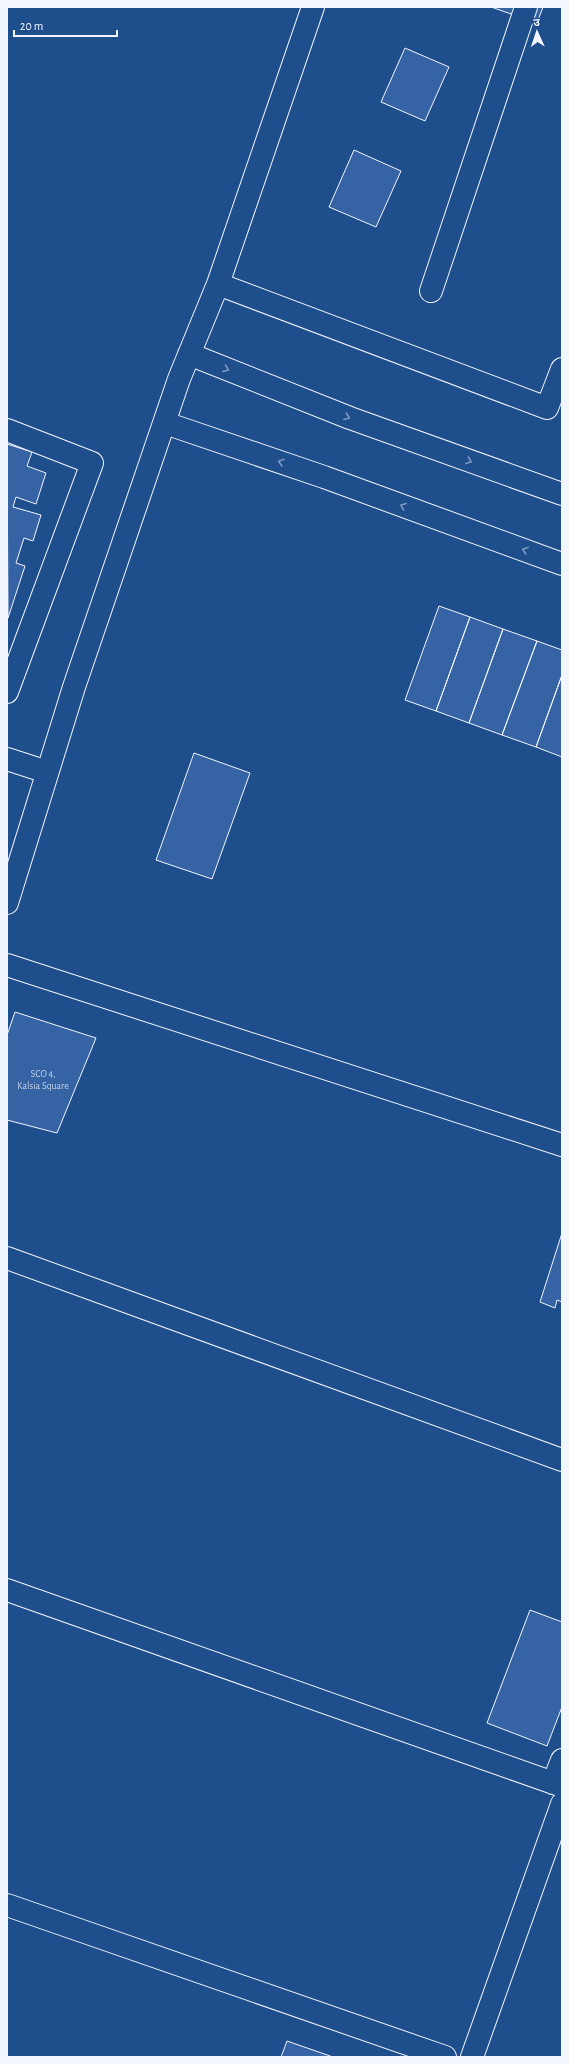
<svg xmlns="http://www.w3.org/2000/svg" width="569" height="2064" font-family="'Alegreya Sans','Noto Sans Devanagari',sans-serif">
  <rect width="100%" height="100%" fill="#1f4e8c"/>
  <path fill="#3563a3" stroke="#f2f6ff" d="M491 7H543L537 23Z
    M405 48 449 67 425 121 381 102Z
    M354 150 401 171 376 227 329 207Z
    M7 444 32 452 27 466 46 473 36 504 16 497 13 507 41 515 33 541 24 538 16 563 25 566 8 618Z
    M439 606 470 617 436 711 405 700Z
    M470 617 503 629 469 723 436 711Z
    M503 629 537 641 502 735 469 723Z
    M537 641 562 650V675L536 747 502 735Z
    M562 675V757L536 747Z
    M194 753 250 773 212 879 156 860Z
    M15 1012 96 1038 57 1133 7 1120V1035Z
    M562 1233V1302L557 1300 555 1308 540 1302Z
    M530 1610 562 1622V1707L547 1746 487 1723Z
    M287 2041 333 2057H281Z"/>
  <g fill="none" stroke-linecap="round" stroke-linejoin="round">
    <defs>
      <path id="minor" d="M218 284 547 408 562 369
        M431 291 526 7
        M189 354 350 418 562 494
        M165 423 324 477 562 564
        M7 430 92 463 7 692
        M7 759 47 772
        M7 903 74 687 179 379 218 284 313 7
        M7 965 562 1145
        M7 1258 562 1460
        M7 1590 562 1786
        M553 1783 562 1760
        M7 1905 445 2057
        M472 2057 562 1804"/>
    </defs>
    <use href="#minor" stroke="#f2f6ff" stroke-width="24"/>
    <use href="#minor" stroke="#1f4e8c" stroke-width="22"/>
  </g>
  <defs><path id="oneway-chevron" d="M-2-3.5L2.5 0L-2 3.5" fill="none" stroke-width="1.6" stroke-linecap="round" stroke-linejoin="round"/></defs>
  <g stroke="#7e9ac0">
    <use href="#oneway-chevron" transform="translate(226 369) rotate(22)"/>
    <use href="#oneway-chevron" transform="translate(347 417) rotate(21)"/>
    <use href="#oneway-chevron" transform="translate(469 461) rotate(20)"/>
    <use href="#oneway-chevron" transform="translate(281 462) rotate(-162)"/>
    <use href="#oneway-chevron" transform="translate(403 506) rotate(-160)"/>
    <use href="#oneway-chevron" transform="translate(525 550) rotate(-160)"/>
  </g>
  <g text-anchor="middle" stroke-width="3" stroke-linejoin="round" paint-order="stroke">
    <g font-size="10" fill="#c3d1e8">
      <text x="43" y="1077">SCO 4,<tspan x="43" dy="12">Kalsia Square</tspan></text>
    </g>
  </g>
  <rect width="569" height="2064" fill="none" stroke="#f2f6ff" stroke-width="16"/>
  <g transform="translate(537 32) rotate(357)" stroke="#1f4e8c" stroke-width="3" paint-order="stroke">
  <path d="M0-3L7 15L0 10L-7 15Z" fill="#f2f6ff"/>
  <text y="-6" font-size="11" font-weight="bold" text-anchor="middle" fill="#f2f6ff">उ</text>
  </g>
  <path d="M14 30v6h103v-6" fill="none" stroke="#f2f6ff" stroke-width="2"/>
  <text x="20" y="30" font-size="12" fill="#f2f6ff" stroke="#1f4e8c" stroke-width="3" paint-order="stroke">20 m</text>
</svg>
